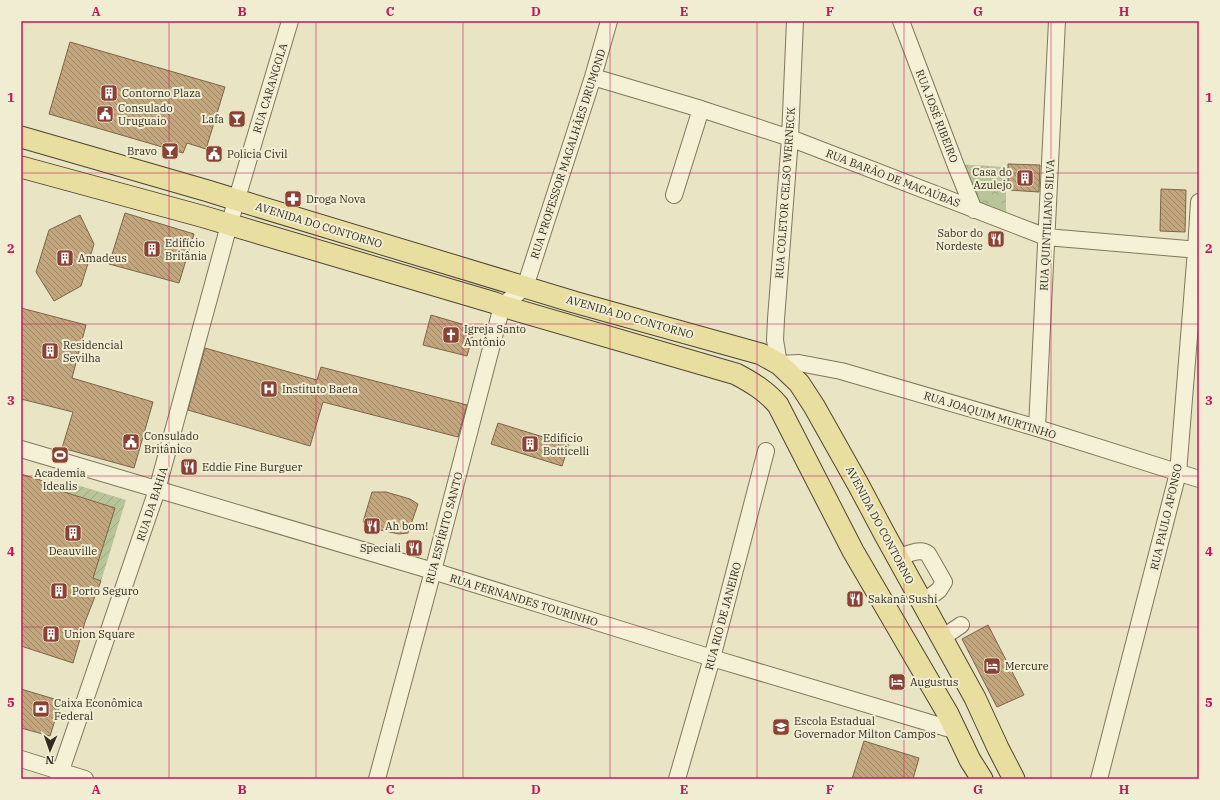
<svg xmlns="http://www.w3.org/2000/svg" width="1220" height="800" font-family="'IBM Plex Serif',serif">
  <defs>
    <pattern id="forest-crowns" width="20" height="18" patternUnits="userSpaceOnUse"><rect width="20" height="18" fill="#b8c599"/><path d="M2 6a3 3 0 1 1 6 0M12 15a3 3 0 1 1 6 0" fill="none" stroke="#9fa983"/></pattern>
    <pattern id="garden-furrows" width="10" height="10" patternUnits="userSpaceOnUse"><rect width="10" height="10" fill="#b8c599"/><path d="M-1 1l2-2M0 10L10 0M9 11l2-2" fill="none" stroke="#9fa983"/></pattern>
    <pattern id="building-back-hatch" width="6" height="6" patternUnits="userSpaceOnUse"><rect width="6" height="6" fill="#c2a67e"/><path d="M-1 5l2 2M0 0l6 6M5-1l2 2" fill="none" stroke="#9e8767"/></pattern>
  </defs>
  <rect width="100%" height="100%" fill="#e8e4c4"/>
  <path fill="url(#forest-crowns)" d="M956 164 1006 167V209L1007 216 1045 225V236L974 207Z"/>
  <path fill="url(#garden-furrows)" d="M64 481 126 500 101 581 93 578 115 508 61 491Z"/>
  <path fill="url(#building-back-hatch)" stroke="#7d6545" d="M70 42 225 87 206 149 187 143 183 153 49 114Z
    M1008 164 1040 165 1039 192 1008 190Z
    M1161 189 1186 190 1185 232 1160 231Z
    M125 213 194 234 179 283 109 264Z
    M80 215 94 244 81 286 54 301 36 272 49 230Z
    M21 308 86 325 72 378 153 402 134 468 62 448 73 412 21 399Z
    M431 315 475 328 467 356 423 345Z
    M205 348 317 380 321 367 467 405 458 437 323 402 310 446 188 410Z
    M498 423 569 445 562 466 491 444Z
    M21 474 62 487 61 491 115 508 93 578 101 581 85 622 73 663 21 646Z
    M372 492H386L410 499 418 504 408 533 399 534 376 529 363 522Z
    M988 625 1024 695 997 707 962 639Z
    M21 689 61 701 50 736 21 728Z
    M864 741 919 758 913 779H852Z"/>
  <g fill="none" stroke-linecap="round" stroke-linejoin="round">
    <defs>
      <path id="minor" d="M795 21 790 138 776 319 775 340 779 364 799 363 841 371 1037 428 1199 479
        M901 21 956 166 974 210
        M593 77 701 109 790 138 1046 237 1199 250
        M674 195 701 109
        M1037 428 1057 21
        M21 449 433 571 712 658 957 731
        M897 558C906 555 920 547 928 554L944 582 939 590 922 603
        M942 638 961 625
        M21 759 85 779
        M58 779 157 490 229 225 290 21
        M377 779 433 571 502 306 525 287 593 77 609 21
        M677 779 712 658 766 451
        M1099 779 1178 473 1196 250 1199 202"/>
      <path id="major" d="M21 137 208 191 237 200 574 302 761 354 779 364 799 383 814 406 859 486 884 533 975 698 998 748 1014 779
        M21 167 201 216 495 303 502 306 736 374C753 383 766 391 778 405L853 551 948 714 970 760 982 779"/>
    </defs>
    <use href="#minor" stroke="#81765c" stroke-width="18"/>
    <use href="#major" stroke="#4f4430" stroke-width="23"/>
    <use href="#minor" stroke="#f4f1d6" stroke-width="16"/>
    <use href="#major" stroke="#e8de9f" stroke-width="21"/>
  </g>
  <path fill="none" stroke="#c2185b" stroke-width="1" stroke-opacity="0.55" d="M169 21V779M316 21V779M463 21V779M610 21V779M757 21V779M904 21V779M1051 21V779M21 173H1199M21 324H1199M21 476H1199M21 627H1199"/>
  <defs>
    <symbol id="building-square" viewBox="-11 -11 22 22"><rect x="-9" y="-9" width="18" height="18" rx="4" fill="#894233" stroke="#f1edd2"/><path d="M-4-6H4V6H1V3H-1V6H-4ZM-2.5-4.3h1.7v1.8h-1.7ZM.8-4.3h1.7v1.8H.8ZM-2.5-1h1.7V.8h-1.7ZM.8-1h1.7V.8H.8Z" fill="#fff"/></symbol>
    <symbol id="civic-square" viewBox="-11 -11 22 22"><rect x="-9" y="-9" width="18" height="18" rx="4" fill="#894233" stroke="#f1edd2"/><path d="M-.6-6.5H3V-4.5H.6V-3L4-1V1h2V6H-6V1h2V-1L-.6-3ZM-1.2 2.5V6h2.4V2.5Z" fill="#fff"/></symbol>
    <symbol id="bar-square" viewBox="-11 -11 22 22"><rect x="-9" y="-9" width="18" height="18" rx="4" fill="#894233" stroke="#f1edd2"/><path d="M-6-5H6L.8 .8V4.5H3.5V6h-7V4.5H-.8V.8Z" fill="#fff"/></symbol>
    <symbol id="pharmacy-square" viewBox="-11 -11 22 22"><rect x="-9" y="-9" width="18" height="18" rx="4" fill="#894233" stroke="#f1edd2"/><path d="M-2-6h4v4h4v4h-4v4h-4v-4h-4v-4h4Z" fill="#fff"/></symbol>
    <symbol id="restaurant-square" viewBox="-11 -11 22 22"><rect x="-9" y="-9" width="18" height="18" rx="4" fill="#894233" stroke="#f1edd2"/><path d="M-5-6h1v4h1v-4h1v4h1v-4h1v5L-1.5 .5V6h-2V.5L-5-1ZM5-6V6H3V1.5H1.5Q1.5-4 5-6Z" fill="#fff"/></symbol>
    <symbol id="church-square" viewBox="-11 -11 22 22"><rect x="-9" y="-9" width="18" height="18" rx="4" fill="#894233" stroke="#f1edd2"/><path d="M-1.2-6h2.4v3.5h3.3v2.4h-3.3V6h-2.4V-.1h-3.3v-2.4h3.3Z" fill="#fff"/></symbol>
    <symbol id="hospital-square" viewBox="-11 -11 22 22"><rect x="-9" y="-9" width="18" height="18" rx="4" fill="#894233" stroke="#f1edd2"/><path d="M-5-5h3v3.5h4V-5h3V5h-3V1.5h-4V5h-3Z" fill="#fff"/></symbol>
    <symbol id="stadium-square" viewBox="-11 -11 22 22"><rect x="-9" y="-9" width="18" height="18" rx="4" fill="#894233" stroke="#f1edd2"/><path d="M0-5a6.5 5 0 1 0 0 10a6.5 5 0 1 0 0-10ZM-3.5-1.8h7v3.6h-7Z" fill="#fff"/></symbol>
    <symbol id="hotel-square" viewBox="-11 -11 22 22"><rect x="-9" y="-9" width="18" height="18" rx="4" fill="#894233" stroke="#f1edd2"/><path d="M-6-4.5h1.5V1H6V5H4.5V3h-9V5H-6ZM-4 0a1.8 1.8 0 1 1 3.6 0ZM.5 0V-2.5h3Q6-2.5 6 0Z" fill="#fff"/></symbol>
    <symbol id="bank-square" viewBox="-11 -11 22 22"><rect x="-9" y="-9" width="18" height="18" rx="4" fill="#894233" stroke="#f1edd2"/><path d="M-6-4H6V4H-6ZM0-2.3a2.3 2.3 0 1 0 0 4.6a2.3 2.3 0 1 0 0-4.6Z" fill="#fff"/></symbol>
    <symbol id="school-square" viewBox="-11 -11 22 22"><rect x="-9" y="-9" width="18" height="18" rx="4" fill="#894233" stroke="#f1edd2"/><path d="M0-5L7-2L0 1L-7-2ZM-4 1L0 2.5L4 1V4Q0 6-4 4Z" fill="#fff"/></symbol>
  </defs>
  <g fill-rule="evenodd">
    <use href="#building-square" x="99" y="83" width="20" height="20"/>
    <use href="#civic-square" x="95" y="104" width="20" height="20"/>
    <use href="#bar-square" x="227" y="109" width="20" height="20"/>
    <use href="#bar-square" x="160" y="141" width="20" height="20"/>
    <use href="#civic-square" x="204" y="144" width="20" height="20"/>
    <use href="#building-square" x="1015" y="168" width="20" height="20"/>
    <use href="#pharmacy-square" x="283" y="189" width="20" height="20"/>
    <use href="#restaurant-square" x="986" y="229" width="20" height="20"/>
    <use href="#building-square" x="142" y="239" width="20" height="20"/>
    <use href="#building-square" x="55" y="248" width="20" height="20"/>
    <use href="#church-square" x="441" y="325" width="20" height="20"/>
    <use href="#building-square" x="40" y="341" width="20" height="20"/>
    <use href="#hospital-square" x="259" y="379" width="20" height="20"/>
    <use href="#civic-square" x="121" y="432" width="20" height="20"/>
    <use href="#building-square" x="520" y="434" width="20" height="20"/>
    <use href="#stadium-square" x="50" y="445" width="20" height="20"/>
    <use href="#restaurant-square" x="179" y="457" width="20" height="20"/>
    <use href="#restaurant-square" x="362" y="516" width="20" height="20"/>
    <use href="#building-square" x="63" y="523" width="20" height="20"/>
    <use href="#restaurant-square" x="404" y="538" width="20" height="20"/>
    <use href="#building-square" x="49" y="581" width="20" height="20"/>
    <use href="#restaurant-square" x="845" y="589" width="20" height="20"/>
    <use href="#building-square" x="41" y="624" width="20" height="20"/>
    <use href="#hotel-square" x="982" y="656" width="20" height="20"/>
    <use href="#hotel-square" x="887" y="672" width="20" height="20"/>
    <use href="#bank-square" x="31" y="699" width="20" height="20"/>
    <use href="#school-square" x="771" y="717" width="20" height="20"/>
  </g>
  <g text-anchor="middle" stroke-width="4" stroke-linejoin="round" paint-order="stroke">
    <g font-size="11" fill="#322c1f" stroke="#f1edd2">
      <text transform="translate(270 88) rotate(-73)" y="4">RUA CARANGOLA</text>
      <text transform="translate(937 116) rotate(69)" y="4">RUA JOSÉ RIBEIRO</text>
      <text transform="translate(568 154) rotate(-72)" y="4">RUA PROFESSOR MAGALHÃES DRUMOND</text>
      <text transform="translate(893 178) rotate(21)" y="4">RUA BARÃO DE MACAÚBAS</text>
      <text transform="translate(785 193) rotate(-86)" y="4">RUA COLETOR CELSO WERNECK</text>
      <text transform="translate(319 225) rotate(17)" y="4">AVENIDA DO CONTORNO</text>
      <text transform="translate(1047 225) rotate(-87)" y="4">RUA QUINTILIANO SILVA</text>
      <text transform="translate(630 317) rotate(16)" y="4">AVENIDA DO CONTORNO</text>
      <text transform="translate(990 415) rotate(17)" y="4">RUA JOAQUIM MURTINHO</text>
      <text transform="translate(152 504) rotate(-72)" y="4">RUA DA BAHIA</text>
      <text transform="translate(1166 517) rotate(-77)" y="4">RUA PAULO AFONSO</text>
      <text transform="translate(880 525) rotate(62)" y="4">AVENIDA DO CONTORNO</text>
      <text transform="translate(444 528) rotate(-75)" y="4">RUA ESPÍRITO SANTO</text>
      <text transform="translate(524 600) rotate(17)" y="4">RUA FERNANDES TOURINHO</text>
      <text transform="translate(723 616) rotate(-75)" y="4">RUA RIO DE JANEIRO</text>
    </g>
    <g font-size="11" fill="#322c1f" stroke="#f1edd2" text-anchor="start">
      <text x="122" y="97">Contorno Plaza</text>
      <text x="118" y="112">Consulado<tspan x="118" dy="13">Uruguaio</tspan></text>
      <text x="224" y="123" text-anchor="end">Lafa</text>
      <text x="157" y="155" text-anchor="end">Bravo</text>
      <text x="227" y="158">Policia Civil</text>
      <text x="1012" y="176" text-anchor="end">Casa do<tspan x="1012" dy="13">Azulejo</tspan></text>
      <text x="306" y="203">Droga Nova</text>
      <text x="983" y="237" text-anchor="end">Sabor do<tspan x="983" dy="13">Nordeste</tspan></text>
      <text x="165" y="247">Edifício<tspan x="165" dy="13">Britânia</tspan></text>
      <text x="78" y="262">Amadeus</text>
      <text x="464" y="333">Igreja Santo<tspan x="464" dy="13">Antônio</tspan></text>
      <text x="63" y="349">Residencial<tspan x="63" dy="13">Sevilha</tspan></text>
      <text x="282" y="393">Instituto Baeta</text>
      <text x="144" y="440">Consulado<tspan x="144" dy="13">Britânico</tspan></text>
      <text x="543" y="442">Edifício<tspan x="543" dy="13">Botticelli</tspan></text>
      <text x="202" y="471">Eddie Fine Burguer</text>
      <text x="60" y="477" text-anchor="middle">Academia<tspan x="60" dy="13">Idealis</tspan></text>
      <text x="385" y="530">Ah bom!</text>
      <text x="401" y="552" text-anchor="end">Speciali</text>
      <text x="73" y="555" text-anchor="middle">Deauville</text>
      <text x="72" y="595">Porto Seguro</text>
      <text x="868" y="603">Sakanã Sushi</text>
      <text x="64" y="638">Union Square</text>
      <text x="1005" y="670">Mercure</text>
      <text x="910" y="686">Augustus</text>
      <text x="54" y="707">Caixa Econômica<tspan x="54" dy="13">Federal</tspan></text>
      <text x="794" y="725">Escola Estadual<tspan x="794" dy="13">Governador Milton Campos</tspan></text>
    </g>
  </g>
  <rect width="1220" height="800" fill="none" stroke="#f1edd2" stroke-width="44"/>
  <g transform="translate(50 750) rotate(182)" stroke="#f1edd2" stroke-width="3" paint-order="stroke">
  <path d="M0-3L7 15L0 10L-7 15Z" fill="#322c1f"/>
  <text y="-6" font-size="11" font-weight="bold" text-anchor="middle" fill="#322c1f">N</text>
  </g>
  <rect x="22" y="22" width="1176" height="756" fill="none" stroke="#c2185b" stroke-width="1.5"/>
  <g font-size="13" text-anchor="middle" font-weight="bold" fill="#c2185b">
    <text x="96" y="16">A</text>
    <text x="242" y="16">B</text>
    <text x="390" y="16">C</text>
    <text x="536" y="16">D</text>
    <text x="684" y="16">E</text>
    <text x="830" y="16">F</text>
    <text x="978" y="16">G</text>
    <text x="1124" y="16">H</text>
    <text x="11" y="102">1</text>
    <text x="1209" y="102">1</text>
    <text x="11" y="253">2</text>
    <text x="1209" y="253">2</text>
    <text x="11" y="405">3</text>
    <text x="1209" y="405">3</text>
    <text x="11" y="556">4</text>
    <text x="1209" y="556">4</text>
    <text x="11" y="707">5</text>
    <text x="1209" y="707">5</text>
    <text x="96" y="794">A</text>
    <text x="242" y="794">B</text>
    <text x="390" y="794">C</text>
    <text x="536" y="794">D</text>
    <text x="684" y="794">E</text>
    <text x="830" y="794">F</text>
    <text x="978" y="794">G</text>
    <text x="1124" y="794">H</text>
  </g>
</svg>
